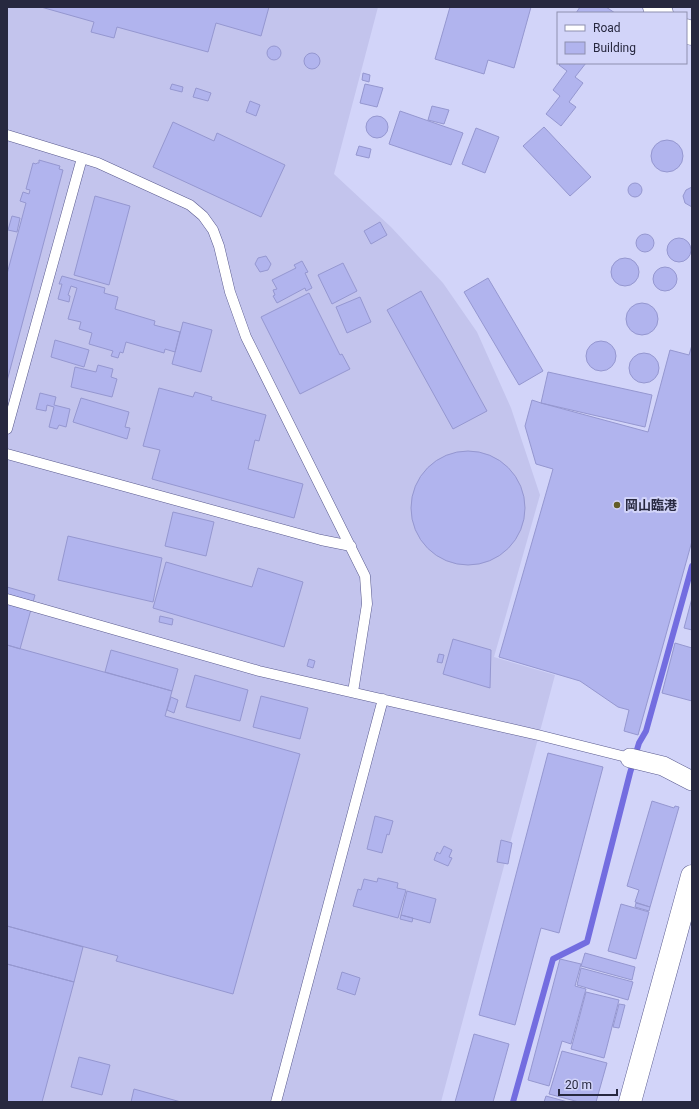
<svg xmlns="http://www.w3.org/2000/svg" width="699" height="1109" font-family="Roboto,'Noto Sans JP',sans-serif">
  <rect width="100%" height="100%" fill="#d2d4f9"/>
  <path fill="#c3c4ed" d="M7 7H378L334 174 391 227 443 283 477 332 511 408 540 495 494 657 555 675 441 1102H7Z"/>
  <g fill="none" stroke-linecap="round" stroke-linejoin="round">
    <path stroke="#736de0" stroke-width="6" d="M513 1102 553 959 587 942 630 773 639 743 646 731 692 566"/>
  </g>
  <path fill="#b1b4ee" stroke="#9597d0" d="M41 7H269L261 36 216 23 208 52 117 27 114 38 91 32 94 22Z
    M450 7H531L514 68 488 60 484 74 435 59Z
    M580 7H606L615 13H576Z
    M267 53a7 7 0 1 1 14 0a7 7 0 1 1-14 0Z
    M304 61a8 8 0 1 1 16 0a8 8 0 1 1-16 0Z
    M561 63H586L575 77 583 83 569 102 576 107 561 126 546 114 560 96 553 90 567 71 559 65Z
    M363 73 370 75 369 82 362 80Z
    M172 84 183 87 182 92 170 89Z
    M365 84 383 88 377 107 360 103Z
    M196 88 211 93 208 101 193 97Z
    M250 101 260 105 256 116 246 112Z
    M432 106 449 110 444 124 428 120Z
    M400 111 463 133 451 165 389 144Z
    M366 127a11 11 0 1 1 22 0a11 11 0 1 1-22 0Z
    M173 122 214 141 217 133 285 165 261 217 153 167Z
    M544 127 591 177 570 196 523 146Z
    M476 128 499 137 485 173 462 164Z
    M651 156a16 16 0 1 1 32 0a16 16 0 1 1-32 0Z
    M359 146 371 149 369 158 356 155Z
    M39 160 60 166 59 169 63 170 7 381V274L26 203 20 201 23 192 29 194 30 190 26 189 33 163 36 164 37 163H39Z
    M628 190a7 7 0 1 1 14 0a7 7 0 1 1-14 0Z
    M692 187V207L685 203 683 196 686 190Z
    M95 196 130 206 109 285 74 275Z
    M12 216 20 218 17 232 8 230Z
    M380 222 387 235 371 244 364 231Z
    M636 243a9 9 0 1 1 18 0a9 9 0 1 1-18 0Z
    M667 250a12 12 0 1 1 24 0a12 12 0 1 1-24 0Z
    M266 256 271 264 268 270 260 272 255 264 258 258Z
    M611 272a14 14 0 1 1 28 0a14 14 0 1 1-28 0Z
    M302 261 308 272 305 273 312 288 306 291 305 288 277 303 273 296 275 295 273 290 277 289 272 280 296 268 294 265Z
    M343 263 357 291 332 304 318 275Z
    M653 279a12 12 0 1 1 24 0a12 12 0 1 1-24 0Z
    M62 276 105 288 104 293 118 297 115 309 155 321 154 325 180 332 175 352 165 349 164 353 126 342 123 353 120 352 118 358 111 356 113 351 89 344 92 333 79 329 81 322 68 319 77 288 71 286 68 295 70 296 69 302 58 299 62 284H59Z
    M488 278 543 371 519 385 464 292Z
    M421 291 487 411 453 429 387 310Z
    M309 293 340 355 342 354 350 369 300 394 261 317Z
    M360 297 371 322 347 333 336 307Z
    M626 319a16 16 0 1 1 32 0a16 16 0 1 1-32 0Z
    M183 322 212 330 201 372 172 364Z
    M55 340 89 350 84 367 51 357Z
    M586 356a15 15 0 1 1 30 0a15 15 0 1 1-30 0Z
    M692 345V541L638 735 624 731 629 710 618 707 580 681 499 657 553 469 536 464 525 426 532 400 541 403 648 432 670 350 689 355Z
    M629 368a15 15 0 1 1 30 0a15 15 0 1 1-30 0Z
    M98 365 113 369 111 377 117 379 112 397 71 387 75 367 96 372Z
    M548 372 652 395 645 427 541 403Z
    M159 388 193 397 195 392 212 397 211 400 266 415 259 441 255 440 248 469 303 484 294 518 152 479 160 450 143 446Z
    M40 393 56 397 54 405 70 409 66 427 59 425 57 429 49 427 54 407 47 405 46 411 36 409Z
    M81 398 129 412 125 427 130 428 127 439 73 422Z
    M411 508a57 57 0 1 1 114 0a57 57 0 1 1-114 0Z
    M173 512 214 522 206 556 165 546Z
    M68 536 162 558 153 602 58 580Z
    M166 562 252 587 258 568 303 582 284 647 153 608Z
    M7 587 35 595 20 649 7 645Z
    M692 598V630L684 628Z
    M160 616 173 619 172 625 159 622Z
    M453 639 491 650 490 688 443 674Z
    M675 643 692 648V701L662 693Z
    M7 645 172 691 165 716 300 754 233 994 116 961 118 956 7 926Z
    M111 650 178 669 172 691 105 672Z
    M439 654 444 655 442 663 437 662Z
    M309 659 315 661 313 668 307 666Z
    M195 675 248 690 240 721 186 707Z
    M261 696 308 708 300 739 253 727Z
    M171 697 178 700 174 713 167 710Z
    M548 753 603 767 559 933 541 928 515 1025 479 1015Z
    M652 801 674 808 675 806 679 807 650 907 635 902 639 890 627 886Z
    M375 816 393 821 389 835 387 834 382 853 367 849Z
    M501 840 512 843 508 864 497 862Z
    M444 846 452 850 449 857 452 858 448 866 434 860 437 852 440 854Z
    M378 878 398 883 397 888 406 890 398 918 353 906 358 889 361 890 364 879 377 882Z
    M407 891 436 899 430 923 401 915Z
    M636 903 650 907 649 911 635 907Z
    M621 904 649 912 636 959 608 951Z
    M401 915 413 918 412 922 400 919Z
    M7 926 83 947 74 982 7 964Z
    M585 953 635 967 632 980 581 966Z
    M560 959 581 964 575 986 586 989 571 1044 562 1041 549 1086 528 1080Z
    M7 964 74 982 42 1102H7Z
    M581 968 633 982 628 1000 577 985Z
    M342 972 360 978 355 995 337 989Z
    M586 992 619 1000 604 1058 571 1049Z
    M619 1004 625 1005 619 1028 613 1027Z
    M474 1034 509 1044 493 1102H455Z
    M562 1051 607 1063 596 1102H579L549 1094Z
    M79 1057 110 1065 102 1095 71 1087Z
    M134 1089 181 1102H131Z
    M546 1096 568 1102H544Z"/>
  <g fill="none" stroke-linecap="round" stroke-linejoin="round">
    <defs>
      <path id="lane" d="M7 135 82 158 7 429
        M82 158 98 163 190 205 203 216 213 230 219 246 230 292 246 337 365 576 367 604 353 692
        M7 454 321 540 351 546
        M7 599 259 671 538 735 630 758
        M276 1102 383 699"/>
      <path id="street" d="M630 758 663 766 692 781"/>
      <path id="secondary" d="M654 7 662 13
        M686 30 692 34
        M630 1102 692 876"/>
    </defs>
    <use href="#lane" stroke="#5a5b8f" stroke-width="11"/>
    <use href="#street" stroke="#5a5b8f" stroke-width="20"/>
    <use href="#secondary" stroke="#5a5b8f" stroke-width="23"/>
    <use href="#lane" stroke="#fff" stroke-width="10"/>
    <use href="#street" stroke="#fff" stroke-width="19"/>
    <use href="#secondary" stroke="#fff" stroke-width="22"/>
  </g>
  <circle fill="#635d29" stroke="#d2d4f9" stroke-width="1.5" cx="617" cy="505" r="4"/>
  <g text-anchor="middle" stroke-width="4" stroke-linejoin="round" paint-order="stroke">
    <g font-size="13" font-weight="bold" fill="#27283f" stroke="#d2d4f9" text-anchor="start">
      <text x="625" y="510">岡山臨港</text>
    </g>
  </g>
  <rect width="699" height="1109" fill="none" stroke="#27283f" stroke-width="16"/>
  <rect x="557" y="12" width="130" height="52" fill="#d2d4f9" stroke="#8e8faf"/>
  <rect x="565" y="25" width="20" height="6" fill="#ffffff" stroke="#8e8faf"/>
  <text x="593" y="32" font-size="12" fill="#27283f">Road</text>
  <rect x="565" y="42" width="20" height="12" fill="#b1b4ee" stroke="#8e8faf"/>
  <text x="593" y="52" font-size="12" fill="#27283f">Building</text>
  <path d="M559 1089v6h58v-6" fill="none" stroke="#27283f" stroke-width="2"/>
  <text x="565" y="1089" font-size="12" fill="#27283f" stroke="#d2d4f9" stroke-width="3" paint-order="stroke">20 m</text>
</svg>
